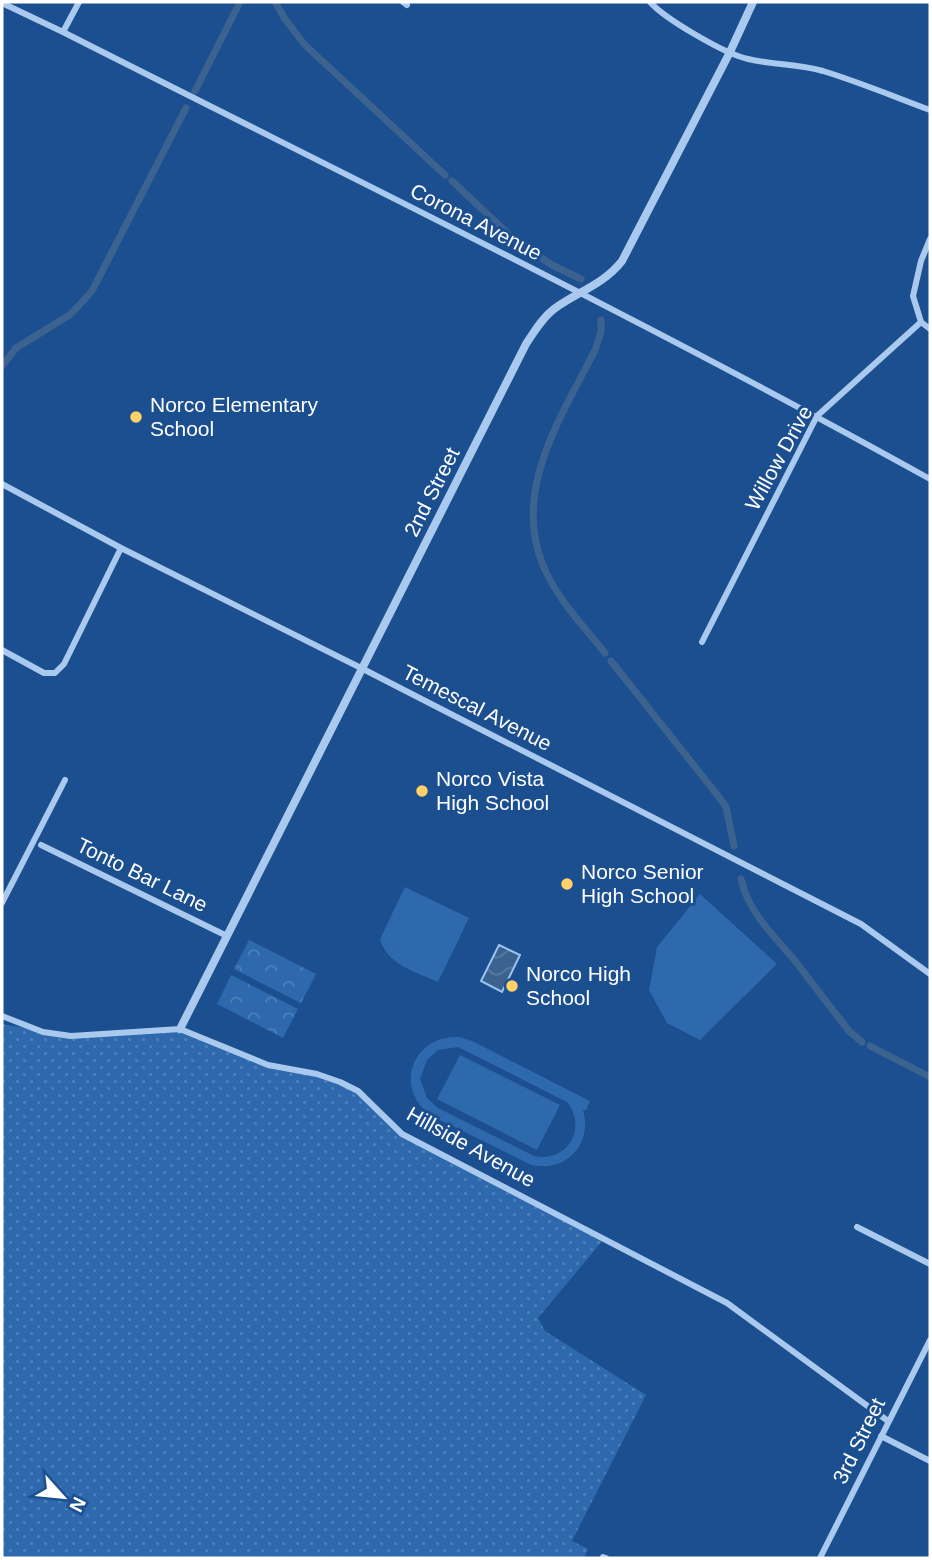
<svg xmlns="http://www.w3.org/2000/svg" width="932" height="1560" font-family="Arial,sans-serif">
  <defs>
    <pattern id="grass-dots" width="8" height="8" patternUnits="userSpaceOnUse" patternTransform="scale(1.75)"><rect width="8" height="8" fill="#2e69ad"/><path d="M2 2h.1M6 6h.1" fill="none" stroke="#4d80b9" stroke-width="1.8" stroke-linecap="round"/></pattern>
    <pattern id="forest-crowns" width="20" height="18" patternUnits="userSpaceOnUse" patternTransform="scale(1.75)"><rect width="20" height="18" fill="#2e69ad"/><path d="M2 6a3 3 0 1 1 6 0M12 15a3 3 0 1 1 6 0" fill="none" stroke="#4d80b9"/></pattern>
    <pattern id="water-waves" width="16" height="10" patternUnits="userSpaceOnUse" patternTransform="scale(1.75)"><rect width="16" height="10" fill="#3c6290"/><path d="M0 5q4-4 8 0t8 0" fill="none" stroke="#597aa1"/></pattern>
  </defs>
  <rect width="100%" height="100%" fill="#1b4f8f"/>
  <path fill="url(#grass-dots)" d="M2 1024 71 1036 180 1029 268 1065 317 1074 358 1091 402 1134 604 1239 538 1318 545 1331 646 1395 572 1541 588 1549 584 1558H2Z"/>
  <path fill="url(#forest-crowns)" d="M249 940 316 974 301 1003 234 969Z
    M231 975 298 1009 283 1038 217 1004Z"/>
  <path fill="#2e69ad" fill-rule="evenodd" d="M405 887 469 918 438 982C416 972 386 964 380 939Z
    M700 894 777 964 700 1040 667 1023 649 990 657 947Z
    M459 1037 472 1041 590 1101 586 1110H583C593 1144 566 1173 531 1165L434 1117C392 1092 411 1034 459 1037ZM458 1047 567 1102C588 1128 567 1163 534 1156L438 1108 427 1098 420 1079 427 1060 438 1050Z
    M460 1055 560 1105 537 1150 437 1099Z"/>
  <path fill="url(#water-waves)" stroke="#9cc4f0" stroke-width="2" d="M499 945 520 955 502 992 481 981Z"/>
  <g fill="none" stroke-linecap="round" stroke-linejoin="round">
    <path stroke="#3c6290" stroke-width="7" d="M275 2 285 19 304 44 445 175
      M195 91 240 2
      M452 181 516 241 552 265 581 279
      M601 320V332L595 350C560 420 507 496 548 576 562 604 585 628 605 653
      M2 366 16 348 71 314 92 291 186 108
      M611 661 719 797 726 807 734 846
      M741 879C748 910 770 932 790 955
      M792 957 849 1031 862 1042
      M870 1046 930 1077"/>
    <path stroke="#a9c9ee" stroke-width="6" d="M403 2 407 5
      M650 2C665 19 725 54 748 59 773 65 798 64 823 71 859 82 895 97 930 110
      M2 3 63 32C353 179 646 321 930 479
      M63 32 79 2
      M921 322 913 296 921 261 930 239
      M921 322 930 329
      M2 484 121 548 363 669 861 924 930 974
      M702 642 817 416 921 322
      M2 650 44 673H55L64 664 121 548
      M41 845 227 936
      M2 903 65 780
      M2 1016 43 1032 71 1036 180 1029 268 1065 317 1074 340 1082 358 1091 402 1134 727 1303 888 1421
      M857 1227 930 1264
      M881 1436 930 1461
      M603 1557 606 1558
      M820 1558 930 1340"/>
    <path stroke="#a9c9ee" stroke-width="8" d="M180 1029 526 344C534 332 542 318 554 309 577 292 603 285 622 261L730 52 753 2"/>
  </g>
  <g fill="#ffd166" stroke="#1b4f8f" stroke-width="2.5">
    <circle cx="136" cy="417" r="7"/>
    <circle cx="422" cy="791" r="7"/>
    <circle cx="567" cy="884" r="7"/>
    <circle cx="512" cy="986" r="7"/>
  </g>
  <g text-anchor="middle" stroke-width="6" stroke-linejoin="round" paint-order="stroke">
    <g font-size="21" fill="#fff" stroke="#1b4f8f">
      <text transform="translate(476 222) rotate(27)" y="7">Corona Avenue</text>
      <text transform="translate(779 458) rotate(-61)" y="7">Willow Drive</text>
      <text transform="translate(432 492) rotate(-63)" y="7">2nd Street</text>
      <text transform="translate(477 708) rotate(27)" y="7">Temescal Avenue</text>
      <text transform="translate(142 875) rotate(26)" y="7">Tonto Bar Lane</text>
      <text transform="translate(471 1147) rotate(29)" y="7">Hillside Avenue</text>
      <text transform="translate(859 1441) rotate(-64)" y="7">3rd Street</text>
    </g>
    <g font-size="21" fill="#fff" stroke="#1b4f8f" text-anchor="start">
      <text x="150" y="412">Norco Elementary<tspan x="150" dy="24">School</tspan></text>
      <text x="436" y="786">Norco Vista<tspan x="436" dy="24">High School</tspan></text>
      <text x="581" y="879">Norco Senior<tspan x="581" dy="24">High School</tspan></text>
      <text x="526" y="981">Norco High<tspan x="526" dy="24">School</tspan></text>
    </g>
  </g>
  <rect width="932" height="1560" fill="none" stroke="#ffffff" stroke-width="7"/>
  <g transform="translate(63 1497) rotate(117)" stroke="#1b4f8f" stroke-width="5" paint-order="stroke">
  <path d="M0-5L12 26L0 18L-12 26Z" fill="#ffffff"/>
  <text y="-10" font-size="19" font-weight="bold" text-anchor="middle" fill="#ffffff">N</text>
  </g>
</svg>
